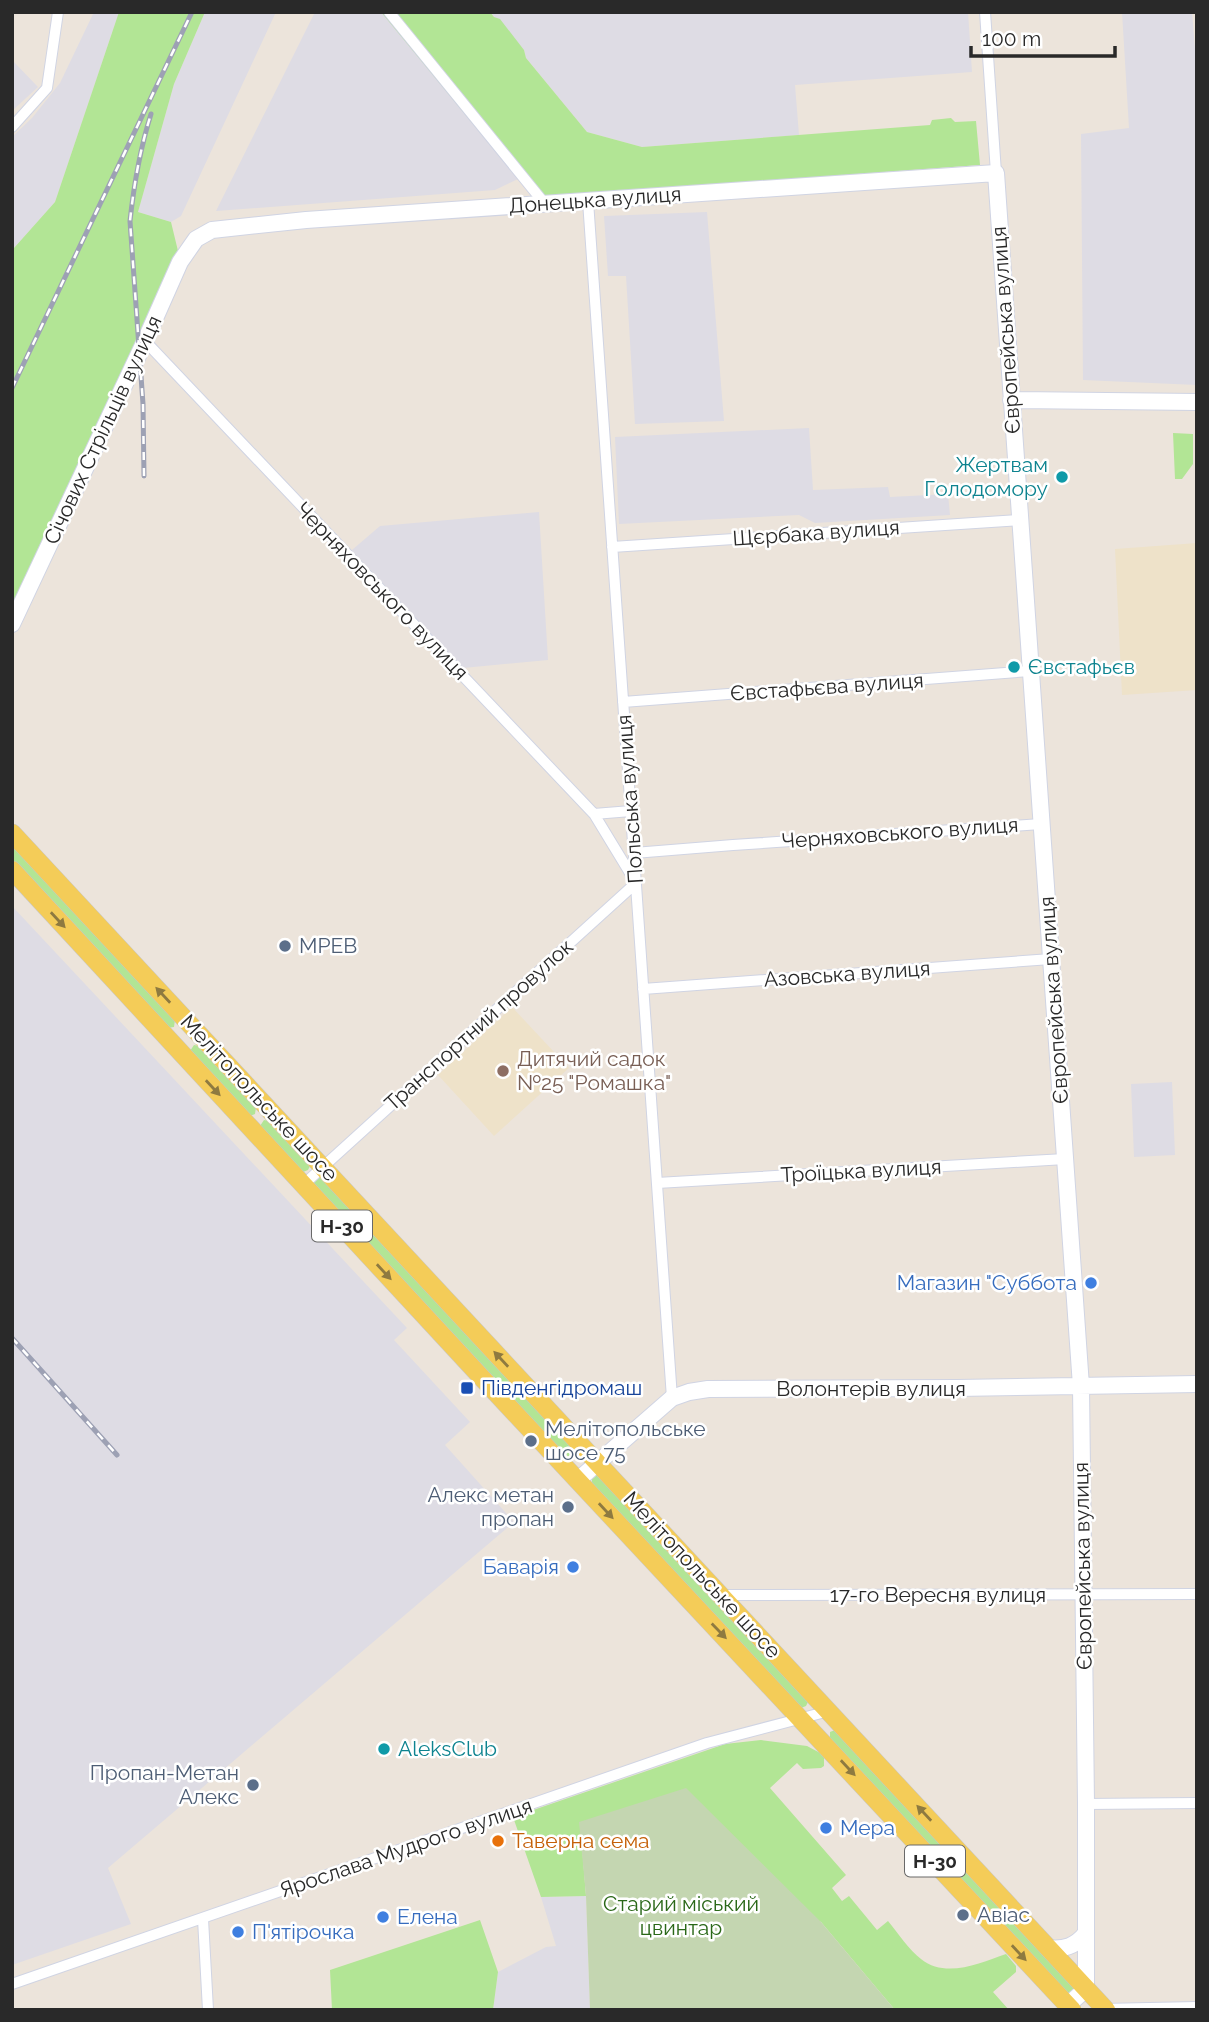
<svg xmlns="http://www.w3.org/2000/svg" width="1209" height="2022" font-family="Raleway,sans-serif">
  <rect width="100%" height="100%" fill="#ece4db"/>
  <path fill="#dedce4" d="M94 12H119L55 202 14 248 12 246V137L32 118 60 83Z
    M205 12H276L181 216 171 222 138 212 174 84Z
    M315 12H381L518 179 495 190 216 211Z
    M490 12H968L972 72 795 85 799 135 642 147 587 132 526 58 524 50Z
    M1122 12H1192L1197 73V385L1083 380 1081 134 1129 128Z
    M12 60 38 87 12 111Z
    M707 212 724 421 635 424 626 276H608L604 216Z
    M809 428 813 490 888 487 890 497 948 494 950 515 815 523 799 515 619 524 615 437Z
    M539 512 548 660 463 668 352 550 380 526Z
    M12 906 407 1328 394 1340 470 1422 445 1445 514 1522 108 1868 131 1924 12 1965Z
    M1172 1082 1175 1155 1134 1157 1131 1084Z
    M586 1896 590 2010H493L498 1972 546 1947 556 1946 541 1897Z"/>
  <path fill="#eee2c9" d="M1197 543V690L1122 695 1115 549Z
    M512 1007 569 1068 494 1136 438 1075Z"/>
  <path fill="#b2e595" d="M119 12H205L174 84 138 212 171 222 178 251 12 610V256L14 248 55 202Z
    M381 12H490L494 17 500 19 524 50 526 58 587 132 642 147 930 125 932 120 951 118 955 122 976 121 980 165 547 197 518 179Z
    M1173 433 1193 434V464L1182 479H1175Z
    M12 844 175 1020 174 1027 167 1028 12 861Z
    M194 1045 199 1046 256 1107 255 1114 250 1116 190 1051Z
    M264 1120 269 1121 310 1166 308 1170 303 1172 260 1126Z
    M320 1177 575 1450 574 1457 569 1459 313 1184 317 1178Z
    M597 1475 808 1702 806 1706 801 1708 592 1484V1477Z
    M835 1730 1074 1987 1072 1992 1067 1993 830 1739V1732Z
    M761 1740 807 1746 824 1755V1766L821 1768 803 1769 797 1763 770 1788 846 1875 832 1888 842 1901 849 1896 877 1930 888 1921C898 1933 909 1950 921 1959 946 1979 980 1963 1006 1954L1016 1966V1972L993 1992 1009 2010H895L821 1922 580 1822 586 1896 541 1897 513 1817 725 1744Z
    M480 1920 498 1972 493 2010H332L330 1970Z"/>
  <path fill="#c4d6b1" d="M686 1788 821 1922 895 2010H590L586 1896 579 1822Z"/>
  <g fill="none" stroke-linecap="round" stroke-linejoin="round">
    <defs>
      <path id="street" d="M389 12 545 204
        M985 12 996 173
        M12 127 47 88 58 12
        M588 201 672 1398
        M145 341 594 814 631 811
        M612 547 1020 520
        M623 702 1030 671
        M634 853 733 845 1041 824
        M643 989 1051 959
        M657 1183 1065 1159
        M303 1185 636 883 594 814
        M720 1595 1197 1594
        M1086 1804 1197 1803
        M203 1919 208 2010
        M12 1984 707 1743 829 1711
        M1102 2009 1197 2007"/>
      <path id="secondary" d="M1011 400 1197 402
        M12 624 145 341 180 262 196 239 212 230 306 220 996 173 1081 1386 1086 1804V1989L1068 2005
        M578 1480 672 1398 689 1392 708 1389 957 1388 1197 1384
        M1048 1948C1064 1950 1076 1946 1086 1933"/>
      <path id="primary" d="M12 833 1106 2010
        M12 870 482 1378 1072 2010"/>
    </defs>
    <use href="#street" stroke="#d0d4e3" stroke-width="12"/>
    <use href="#secondary" stroke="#d0d4e3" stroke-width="18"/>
    <use href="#primary" stroke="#c7c7c7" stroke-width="19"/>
    <use href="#street" stroke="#fff" stroke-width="10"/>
    <use href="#secondary" stroke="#fff" stroke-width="16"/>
    <use href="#primary" stroke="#f4cc58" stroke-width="18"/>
    <defs>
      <path id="rail" d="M12 388 192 12
        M144 476 143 404 130 221C134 184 140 149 151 114
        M12 1338 117 1455"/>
    </defs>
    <use href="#rail" stroke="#9da1b4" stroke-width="5"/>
    <use href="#rail" stroke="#fff" stroke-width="2.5" stroke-dasharray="8" stroke-linecap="butt"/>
  </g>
  <defs><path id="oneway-solid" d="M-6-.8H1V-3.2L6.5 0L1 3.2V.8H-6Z" transform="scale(1.75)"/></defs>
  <g fill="#8e7a40">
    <use href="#oneway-solid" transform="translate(58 920) rotate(47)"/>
    <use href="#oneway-solid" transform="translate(163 995) rotate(-133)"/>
    <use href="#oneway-solid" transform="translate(213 1088) rotate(47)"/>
    <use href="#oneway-solid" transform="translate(384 1272) rotate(47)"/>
    <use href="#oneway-solid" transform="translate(501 1359) rotate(-133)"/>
    <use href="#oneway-solid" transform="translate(606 1511) rotate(47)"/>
    <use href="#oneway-solid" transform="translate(719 1631) rotate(46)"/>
    <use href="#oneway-solid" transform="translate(848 1768) rotate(47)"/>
    <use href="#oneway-solid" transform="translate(924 1813) rotate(-133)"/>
    <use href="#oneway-solid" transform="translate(1019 1953) rotate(47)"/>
  </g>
  <g fill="#0f9aa8" stroke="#fff" stroke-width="2.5">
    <circle cx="1062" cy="477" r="7"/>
    <circle cx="1014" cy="667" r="7"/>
    <circle cx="384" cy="1749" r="7"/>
  </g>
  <g fill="#5c6f8a" stroke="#fff" stroke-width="2.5">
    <circle cx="285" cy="946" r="7"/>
    <circle cx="531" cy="1441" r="7"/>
    <circle cx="568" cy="1507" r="7"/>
    <circle cx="253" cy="1785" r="7"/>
    <circle cx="963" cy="1915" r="7"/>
  </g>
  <circle fill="#8d6e63" stroke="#fff" stroke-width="2.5" cx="503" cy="1071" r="7"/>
  <g fill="#3f7fe0" stroke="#fff" stroke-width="2.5">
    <circle cx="1091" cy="1283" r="7"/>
    <circle cx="573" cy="1567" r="7"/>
    <circle cx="826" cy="1828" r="7"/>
    <circle cx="383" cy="1917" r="7"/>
    <circle cx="238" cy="1932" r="7"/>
  </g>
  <rect fill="#1a4fb4" stroke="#fff" stroke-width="2.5" x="460" y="1381" width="14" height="14" rx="3.5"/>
  <circle fill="#e8710a" stroke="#fff" stroke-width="2.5" cx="498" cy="1841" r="7"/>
  <g text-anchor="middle" stroke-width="5" stroke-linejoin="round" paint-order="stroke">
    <g fill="#fff" stroke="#696969" stroke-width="2">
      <rect x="312" y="1210.5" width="60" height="31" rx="5"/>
      <rect x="905" y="1845.5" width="60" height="31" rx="5"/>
    </g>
    <g font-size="19" font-weight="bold" fill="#292929">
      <text x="342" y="1233">Н-30</text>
      <text x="935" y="1868">Н-30</text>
    </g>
    <g font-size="21" fill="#292929" stroke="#fff">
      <text transform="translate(595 200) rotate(-4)" y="7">Донецька вулиця</text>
      <text transform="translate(1006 330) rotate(-94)" y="7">Європейська вулиця</text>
      <text transform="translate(103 430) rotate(-65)" y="7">Січових Стрільців вулиця</text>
      <text transform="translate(816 533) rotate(-4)" y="7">Щєрбака вулиця</text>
      <text transform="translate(382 591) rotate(46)" y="7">Черняховського вулиця</text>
      <text transform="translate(827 687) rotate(-4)" y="7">Євстафьєва вулиця</text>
      <text transform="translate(630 799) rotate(-94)" y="7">Польська вулиця</text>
      <text transform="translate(900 833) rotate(-4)" y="7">Черняховського вулиця</text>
      <text transform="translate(847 974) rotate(-4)" y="7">Азовська вулиця</text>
      <text transform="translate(1054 1000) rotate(-94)" y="7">Європейська вулиця</text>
      <text transform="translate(479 1025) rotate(-42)" y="7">Транспортний провулок</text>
      <text transform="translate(259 1098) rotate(47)" y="7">Мелітопольське шосе</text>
      <text transform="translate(861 1171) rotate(-3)" y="7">Троїцька вулиця</text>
      <text x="871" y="1396">Волонтерів вулиця</text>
      <text transform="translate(1083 1566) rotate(-91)" y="7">Європейська вулиця</text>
      <text transform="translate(702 1575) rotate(47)" y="7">Мелітопольське шосе</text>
      <text x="938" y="1602">17-го Вересня вулиця</text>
      <text transform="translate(406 1848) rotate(-19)" y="7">Ярослава Мудрого вулиця</text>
    </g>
    <g font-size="21" fill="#0d838f" stroke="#fff" text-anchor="start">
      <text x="1048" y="472" text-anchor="end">Жертвам<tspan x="1048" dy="24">Голодомору</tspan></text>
      <text x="1028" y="674">Євстафьєв</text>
      <text x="398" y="1756">AleksClub</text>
    </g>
    <g font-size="21" fill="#4e5e75" stroke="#fff" text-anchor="start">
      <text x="299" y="953">МРЕВ</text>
      <text x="545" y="1436">Мелітопольське<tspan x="545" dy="24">шосе 75</tspan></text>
      <text x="554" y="1502" text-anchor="end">Алекс метан<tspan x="554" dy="24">пропан</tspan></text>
      <text x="239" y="1780" text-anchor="end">Пропан-Метан<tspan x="239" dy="24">Алекс</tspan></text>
      <text x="977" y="1922">Авіас</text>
    </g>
    <g font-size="21" fill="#785e54" stroke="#fff" text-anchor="start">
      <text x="517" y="1066">Дитячий садок<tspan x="517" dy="24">№25 "Ромашка"</tspan></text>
    </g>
    <g font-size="21" fill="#366cbe" stroke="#fff" text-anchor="start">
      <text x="1077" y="1290" text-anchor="end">Магазин "Суббота</text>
      <text x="559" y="1574" text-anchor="end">Баварія</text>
      <text x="840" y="1835">Мера</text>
      <text x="397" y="1924">Елена</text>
      <text x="252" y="1939">П'ятірочка</text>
    </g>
    <g font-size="21" fill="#164399" stroke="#fff" text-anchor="start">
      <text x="481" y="1395">Південгідромаш</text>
    </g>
    <g font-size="21" fill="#c56008" stroke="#fff" text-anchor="start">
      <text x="512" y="1848">Таверна сема</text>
    </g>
    <g font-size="21" fill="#2a6818" stroke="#fff">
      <text x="681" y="1911">Старий міський<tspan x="681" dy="24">цвинтар</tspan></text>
    </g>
  </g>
  <rect width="1209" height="2022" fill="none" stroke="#292929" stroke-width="28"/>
  <path d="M971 46v10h144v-10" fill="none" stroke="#292929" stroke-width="3.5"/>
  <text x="982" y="46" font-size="21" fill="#292929" stroke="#ffffff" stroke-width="5" paint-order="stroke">100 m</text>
</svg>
